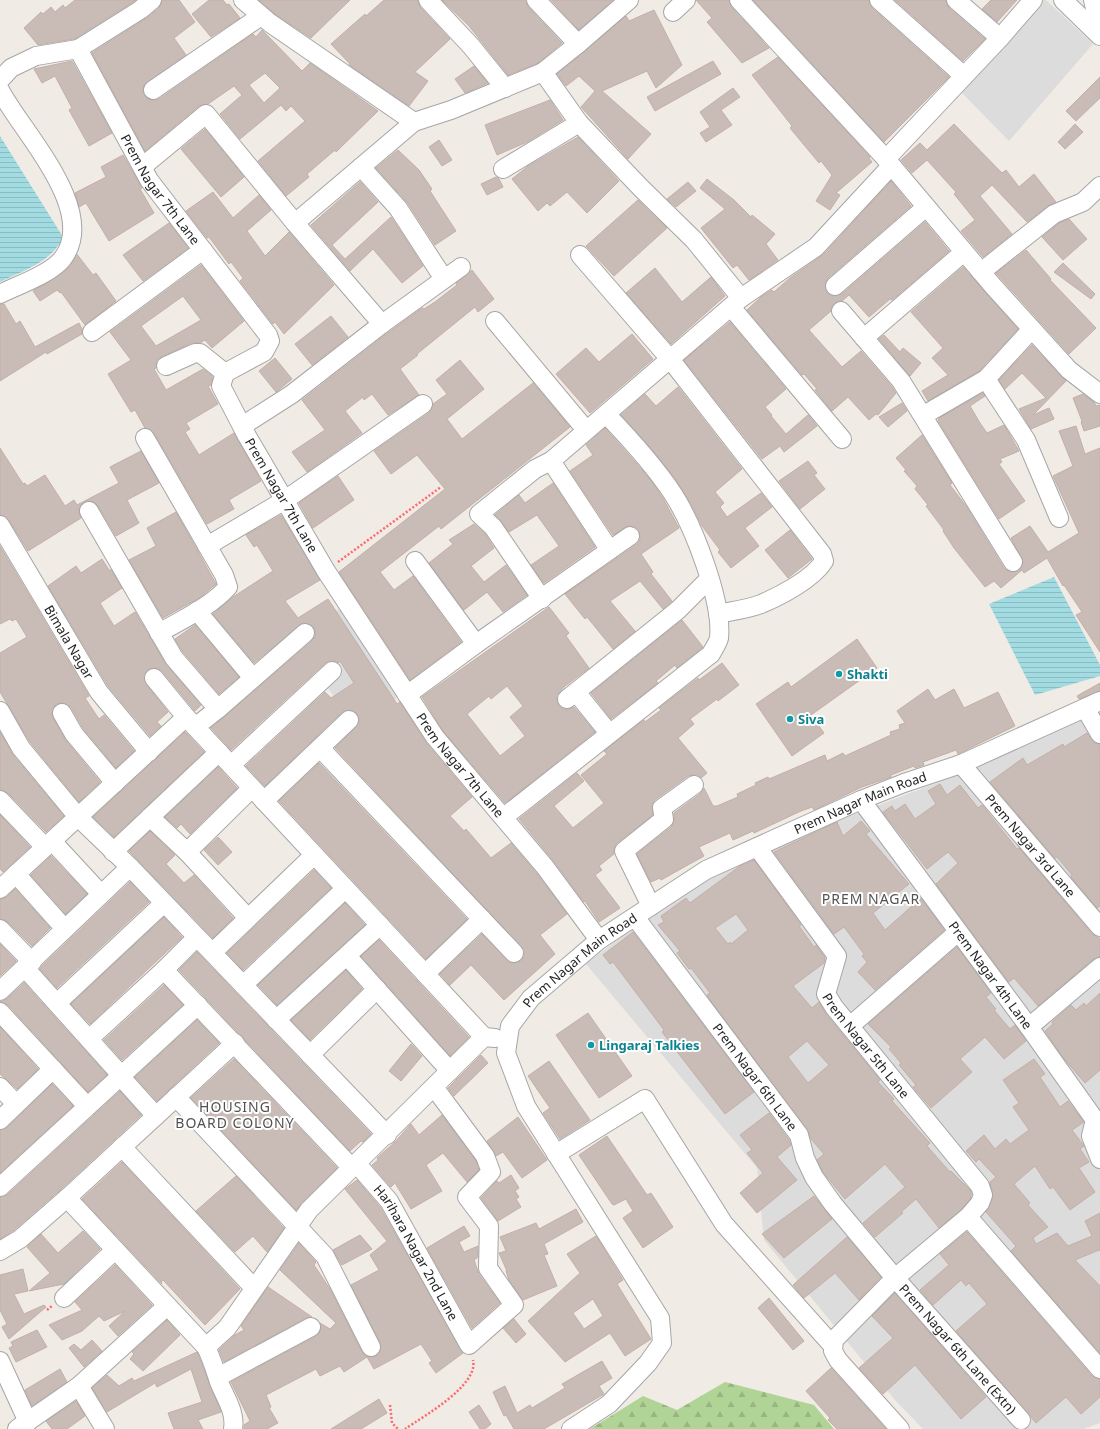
<svg xmlns="http://www.w3.org/2000/svg" width="1100" height="1429" font-family="'Noto Sans',sans-serif">
  <defs>
    <pattern id="forest-firs" width="22" height="20" patternUnits="userSpaceOnUse"><rect width="22" height="20" fill="#b0d396"/><path d="M5 1l3.5 6h-7zM16 11l3.5 6h-7z" fill="#97b581"/></pattern>
    <pattern id="water-rules" width="6" height="5" patternUnits="userSpaceOnUse"><rect width="6" height="5" fill="#a2dce2"/><path d="M0 2.5h6" fill="none" stroke="#8bbcc1"/></pattern>
  </defs>
  <rect width="100%" height="100%" fill="#f1ebe5"/>
  <path fill="#dddcdc" d="M1041 0H1046L1093 44 1009 141 961 92Z
    M340 608 398 697 358 728 347 716 324 682 335 669 305 636Z
    M1100 712V1423L1083 1429H923L895 1400 764 1240 757 1168 586 964 643 920 751 854 973 769Z"/>
  <path fill="url(#forest-firs)" d="M725 1382 814 1405 834 1429H590L643 1396 677 1410Z"/>
  <path fill="url(#water-rules)" d="M0 136 63 237C52 262 24 270 0 282Z
    M1054 577 1100 665V676L1035 695 989 604Z"/>
  <path fill="#c9bcb7" stroke="#c4afa6" fill-rule="evenodd" d="M75 0H136L74 39 38 45 24 28 41 12 43 14 51 7 55 12 63 5 65 8Z
    M162 0H179L195 22 174 38 186 55 144 85 143 91 148 99 153 100 159 99 253 34 256 37 262 30 302 71 310 63 378 111 336 152 335 150 307 174 309 177 286 196 258 161 305 121 291 106 286 111 281 105 240 139 220 114 242 95 234 86 208 104 199 106 145 151 92 53 147 18 159 8ZM265 73 280 88 264 103 249 85Z
    M209 0H223L227 5 229 4 240 18 211 37 192 14Z
    M259 0H350L311 38 276 15Z
    M384 0H418L420 7 450 39 415 72 428 81 409 106 349 65 350 64 331 44 365 14 366 16Z
    M442 0H525L528 7 562 43 538 63 508 75 469 26Z
    M551 0H613L579 30Z
    M696 0H729L731 7 769 48 742 63 707 22 712 18Z
    M753 0H869L872 8 949 77 884 142Z
    M895 0H946L949 8 985 39 963 61Z
    M991 0H1017L997 22 982 9Z
    M654 10 682 65 656 88 647 71 602 91 651 134 628 159 581 107 595 91 579 76 566 86 557 74 626 16 629 21Z
    M778 57 870 157 869 158 872 162 836 193 840 195 830 210 816 201 832 175 821 161 819 163 790 128 792 126 752 75Z
    M72 61 112 133 89 146 69 110 72 108 55 76 42 83 34 69Z
    M713 61 721 74 655 111 647 97Z
    M474 66 488 83 465 93 455 79Z
    M1100 77V98L1076 121 1066 111Z
    M733 88 740 97 721 110 732 125 706 142 700 133 710 127 700 112Z
    M550 100 563 120 527 142 497 155 485 125Z
    M954 124 1002 173 1006 170 1019 187 1034 174 1056 202 1048 206 1027 222 992 185 980 196 1012 234 983 257 961 231 975 220 954 194 956 192 927 160 912 173 901 160 920 143 927 150Z
    M1075 124 1083 132 1065 149 1058 142Z
    M205 129 244 177 221 197 181 149Z
    M578 137 619 181 587 213 567 192 550 206 547 203 538 211 512 179 528 166Z
    M439 140 452 160 442 166 429 147Z
    M398 150 419 170 432 189 430 191 456 231 435 245 407 202 376 168Z
    M123 155 142 188 140 189 154 213 109 241 86 203 79 207 75 193 106 177 101 167Z
    M496 177 499 179 503 187 487 195 481 184Z
    M707 179 734 200 751 217 752 215 775 234 766 244 778 260 749 280 737 265 733 268 701 228 725 209 700 188Z
    M891 181 911 206 828 278 825 283 827 293 832 296 842 294 925 222 949 251 892 300 890 299 869 317 849 295 842 301 834 303 831 311 809 330 842 367 861 351 892 387 896 393 878 415 876 414 869 420 848 397 832 411 815 390 817 389 804 374 802 375 747 310 761 297 772 290 774 292 790 278 824 254Z
    M360 182 378 202 332 245 345 259 391 217 423 266 402 283 373 249 350 271 311 225Z
    M688 182 696 191 676 207 667 199Z
    M213 192 233 218 259 195 271 210 247 231 265 256 289 232 334 285 284 334 275 322 273 324 240 281 243 278 231 262 229 264 209 237 207 238 186 211Z
    M638 200 667 228 614 276 586 246Z
    M1069 219 1087 239 1063 260 1042 237 1059 223Z
    M169 223 188 248 143 281 123 255Z
    M1026 250 1051 279 1050 280 1096 328 1069 354 996 273Z
    M76 253 93 275 96 273 116 301 85 325 61 292 60 293 57 290 40 301 33 291 64 272 71 265Z
    M1063 263 1095 294 1091 299 1054 272Z
    M201 265 244 321 212 348 205 340 200 343H191L161 357 157 360 156 368 154 369 166 390 203 369 211 375 213 378 211 385 208 386 218 404 186 423 190 429 185 432 199 455 234 433 261 481 229 500 234 509 207 524 154 433 145 428 135 410 131 412 108 374 131 360 110 332ZM183 296 201 320 156 346 141 326Z
    M963 267 1018 329 979 371 928 401 922 391 948 375 932 358 943 348 911 312Z
    M655 268 682 302 711 277 725 296 671 344 626 293Z
    M472 270 494 299 478 312 475 307 417 354 418 355 400 369 419 395 388 415 372 394 364 400 363 397 345 411 362 433 307 472 292 452 325 430 302 400 393 329 422 308 424 309 435 302 457 285 456 283Z
    M0 304H4L16 324 20 321 35 347 79 323 82 329V334L47 354 46 352 0 381Z
    M331 316 348 337 312 365 295 344Z
    M730 322 786 389 765 407 772 415 771 416 786 434 808 415 817 426 784 452 780 446 762 459 684 360Z
    M632 334 653 359 590 413 556 374 586 348 599 362Z
    M884 335 900 352 903 348 921 363 910 376 879 339Z
    M1032 345 1066 381 1033 415 1049 408 1054 419 1031 429 1019 409 1046 398 1022 373 1005 389 999 380Z
    M275 358 292 379 276 392 259 371Z
    M460 360 484 389 447 419 462 439 533 383 570 427 441 529 439 526 380 572 394 590 413 576 461 642 410 680 339 572 445 489 417 455 391 474 374 451 429 413 433 404 447 394 436 380Z
    M678 387 742 469 715 492 724 503 720 507 727 517 761 493 772 507 745 528 759 546 731 568 718 552 720 550 702 526 690 502 674 477 649 446 621 415 645 394 656 406Z
    M983 393 985 396 970 406 980 423 987 433 1004 425 1019 451 1000 459 1002 462 999 464 1025 501 999 519 938 421 939 418Z
    M1083 394 1094 402 1096 406 1100 405V426L1084 431 1081 422 1082 421 1073 398Z
    M902 403 907 411 888 427 879 417Z
    M1076 426 1085 454 1100 448V652L1076 615 1082 612 1064 585 1063 586 1047 558 1024 573 1022 570 1001 588 994 581 985 587 954 548 943 531 944 530 926 506 928 505 915 489 917 486 904 471 906 470 896 458 922 435 952 483 950 485 966 506 1004 568 1008 571 1014 572 1022 567 1023 561 1011 538 1030 526 1048 552 1079 533 1053 476 1073 466 1059 431Z
    M605 428 650 479 664 500 679 528 641 554 653 572 651 574 672 601 663 609 640 581 610 601 635 631 613 649 587 617 585 619 565 594 636 545 640 540 639 530 635 527 629 526 613 535 570 471 593 455 586 445Z
    M0 448 23 484 25 483 27 486 45 475 65 506 74 500 77 505 119 483 110 467 141 451 159 483 127 500 139 523 116 536 98 506 94 502 89 501 80 506 79 511 81 518 28 551 9 520 0 515Z
    M808 461 817 473 814 475 825 489 800 509 779 481Z
    M338 476 354 500 313 528 299 503Z
    M553 483 595 547 544 583 531 565 559 546 537 515 509 532 495 515 519 495 525 503Z
    M176 512 216 584 199 598 163 618 129 560 156 546 147 528Z
    M281 515 320 580 285 601 298 618 328 599 397 704 400 702 427 744 472 797 450 816 464 831 466 829 491 858 511 843 537 874 567 914 540 935 555 954 504 1000 471 965 450 985 440 974 482 934 511 963 521 961 524 956V950L335 748 359 723V718L356 713 347 710 342 712 265 786 246 766 325 692 331 698 354 683 340 661 338 663 330 661 325 663 231 750 211 728 312 641 315 636V631L313 626 303 623 254 663 213 614 233 597 273 571 257 545 254 547 246 535Z
    M474 524 485 534 494 548 471 566 484 582 506 565 527 595 503 612 487 592 464 610 429 563 453 544 449 540Z
    M790 530 812 559 788 578 765 550Z
    M0 546 89 696 85 698 99 719 104 715 134 751 116 768 83 728 71 707 62 703 56 704 52 713 53 718 66 741 100 782 79 802 30 742 0 692V653L27 637 16 619 12 621 10 619 0 624Z
    M102 559 109 570H111L122 588 100 603 114 626 135 612 165 663 201 705 195 711 162 671 157 668 148 670 144 675 146 684 168 712 157 722 161 726 150 736 108 686 48 586 76 566 81 573Z
    M549 607 569 633 566 636 589 668 565 686 557 695V701L559 706 564 709H569L574 707 595 732 505 803 443 731 422 697ZM507 686 523 706 510 717 525 736 500 756 467 714 489 696 491 699Z
    M682 620 703 647 677 668 675 665 656 681 658 683 611 719 591 693Z
    M195 625 239 677 219 694 183 652 175 639Z
    M857 639 877 668 811 715 824 733 792 756 756 704 788 682 791 687Z
    M722 663 739 685 718 701 717 699 690 719 694 724 678 738 707 773 701 778 693 775 688 776 656 799 652 804 653 815 617 843 614 847V854L599 866 602 870 595 875 620 908 599 922 585 901 584 902 553 860 519 819 577 773 584 781 554 806 573 828 604 803 581 775 607 754 604 751 644 720 645 722 661 710 659 708 698 678 699 680Z
    M1100 683V691L1079 699 1077 696Z
    M928 689 935 700 954 689 964 708 998 692 1015 726 958 754 956 750 923 762 924 765 915 768 914 766 891 775V777L862 787 814 810 812 807 801 811 754 833 753 831 733 840 730 833 699 847 704 856 661 880 660 878 651 882 637 854 671 827 674 822V813L700 794 704 788 713 806H717L738 797 737 794 756 785 755 783 768 777 769 779 825 755 827 761 843 753 845 756 891 735 890 732 900 729 899 725 905 723 897 711Z
    M0 732 13 755 64 816 46 832 8 793 0 790Z
    M185 732 204 752 114 837 93 817Z
    M1087 733 1094 743 1100 744V906L1097 908 1071 877 1072 875 1057 857 1055 858 990 782 1023 758 1027 765 1063 744 1064 747Z
    M319 763 467 919 426 959 279 801Z
    M218 767 237 788 190 834 181 824 177 828 165 817Z
    M940 784 947 795 960 785 978 808 982 805 1017 849 1019 848 1092 934 1100 939V957L1093 959 1038 1006 1014 978 1009 982 1005 977 936 884 958 863 948 852 927 869 883 812 892 806 895 811 905 804 915 819 936 804 928 791Z
    M0 815 30 847 3 872 0 869Z
    M861 821 870 831 866 834 909 884 873 913 885 930 921 898 944 930 875 990 858 972 867 962 862 956 864 954 844 927 834 934 774 852 837 822 843 836Z
    M150 831 175 855 166 864 184 883 194 875 233 918 213 938 129 851Z
    M218 837 232 852 218 865 204 850Z
    M51 856 87 894 66 914 31 875Z
    M754 860 801 925 799 926 814 947 816 945 825 958 824 963 793 986 812 1008 819 1002 826 1014 880 1080 878 1082 894 1099 892 1101 930 1143 927 1146 950 1172 951 1171 971 1191V1198L961 1210 939 1228 916 1199 901 1212 903 1213 875 1237 863 1223 905 1187 885 1164 845 1199 823 1172 817 1160 824 1154 811 1139 807 1129 708 997 707 995 710 993 691 968 689 969 677 953 680 951 658 925 664 922 661 916 686 898 690 903 740 866ZM736 914 748 930 731 944 730 942 728 944 715 928ZM807 1041 829 1065 808 1083 788 1057Z
    M314 870 331 888 243 970 227 953Z
    M130 882 149 902 57 988 40 969 42 966Z
    M15 889 50 928 32 946 8 922 0 919V899L7 897Z
    M345 903 365 925 277 1005 258 985Z
    M164 917 182 937 90 1024 71 1004Z
    M633 932 754 1092 725 1114 662 1032 664 1030 613 962 610 964 603 955Z
    M379 940 469 1037 450 1056 361 956Z
    M0 944 16 961 0 976Z
    M957 947 991 993 986 997 996 1009 994 1010 1010 1029 1015 1025 1026 1041 1004 1059 985 1037 960 1059 972 1072 931 1108 913 1087 916 1085 899 1065 901 1063 889 1049 891 1047 868 1024Z
    M197 952 371 1134 363 1142 361 1141 350 1151 179 970Z
    M346 970 362 989 310 1040 291 1020Z
    M24 983 107 1075 88 1092 8 1005 0 1002 7 999Z
    M164 985 183 1005 122 1060 104 1040Z
    M1100 993V1070L1085 1083 1065 1060 1045 1031 1053 1024 1052 1022 1071 1005 1076 1010 1084 1003 1086 1006Z
    M588 1013 632 1076 599 1098 556 1035Z
    M197 1020 219 1043 157 1101 135 1077Z
    M0 1027 38 1069 17 1089 0 1074Z
    M411 1044 422 1056 401 1081 389 1071Z
    M481 1055 488 1063 454 1096 448 1088Z
    M234 1059 337 1168 296 1210 191 1098Z
    M1034 1059 1045 1074 1040 1077 1060 1107 1068 1101 1084 1122 1072 1130 1084 1146 1080 1149 1089 1162 1079 1168 1095 1192 1070 1210 1053 1187 1050 1189 1035 1166 1014 1184 1030 1203 1028 1205 1048 1227 1033 1238 1036 1244 1057 1233 1068 1246 1092 1236 1085 1221 1100 1213V1251L1099 1250 1075 1260 1100 1286V1353L1011 1251 1016 1246 986 1212 993 1198 990 1182 996 1177 979 1159 976 1162 966 1151 984 1135 995 1149 1006 1139 1010 1144 1029 1130 1013 1107 1019 1103 1003 1080Z
    M549 1061 590 1120 560 1139 543 1113 550 1108 528 1076Z
    M52 1084 73 1106 0 1173V1130L7 1128Z
    M120 1091 141 1115 60 1190 14 1230 0 1239V1197L7 1195Z
    M769 1113 789 1140 791 1145 777 1157 797 1180 757 1213 740 1193 763 1173 747 1153 752 1150 740 1135Z
    M442 1115 476 1161 479 1170 467 1182 443 1153 426 1165 442 1191 411 1209 395 1183 391 1187 372 1165 378 1160 377 1158 395 1142 411 1124 419 1135Z
    M518 1117 547 1160 522 1178 503 1152 496 1156 487 1141Z
    M607 1136 647 1195 651 1193 673 1227 643 1248 623 1218 633 1211 626 1199 614 1205 612 1204 579 1155Z
    M122 1162 240 1289 205 1325 163 1280 161 1282 162 1284 82 1199Z
    M511 1175 519 1188 515 1191 519 1197 516 1199 521 1207 498 1221 481 1198 497 1181 499 1183Z
    M236 1176 284 1228 267 1252 253 1236 235 1252 196 1211Z
    M357 1180 380 1207 463 1353 436 1373 429 1363 432 1361 421 1344 374 1369 367 1357 344 1372 340 1366 320 1376 316 1369 266 1395 271 1407 269 1408 278 1423 267 1429H244V1425L250 1421 231 1382 316 1336 320 1332V1323L330 1329 336 1323 280 1270 299 1243 316 1262 314 1265 330 1289 362 1352 366 1356 371 1357 376 1356 380 1352V1342L351 1285 379 1270 370 1255 387 1241 345 1189Z
    M814 1196 832 1219 784 1258 762 1234Z
    M576 1209 583 1222 544 1244 548 1254 544 1255 557 1286 523 1300 509 1280 506 1271H507L499 1253 506 1251 500 1237 536 1223 539 1229Z
    M464 1226 470 1236 459 1242 464 1252 478 1246V1257L474 1260 479 1274 500 1303 472 1328 427 1248Z
    M83 1231 100 1249 64 1284 29 1291 50 1273 27 1247 41 1234 58 1253Z
    M967 1232 1092 1376 1100 1379V1397L1081 1414 1066 1397 1036 1423 956 1331 987 1304 969 1283 966 1286 961 1280 933 1305 920 1290 949 1265 940 1254Z
    M360 1235 372 1249 342 1265 333 1250Z
    M596 1236 623 1280 617 1284 651 1339 625 1356 610 1333 565 1362 528 1321 580 1273 567 1254ZM593 1299 603 1316 584 1329 573 1313Z
    M847 1237 881 1277 859 1300 835 1273 804 1298 793 1285Z
    M115 1265 152 1305 118 1336 109 1326 125 1311 104 1321 99 1316 82 1331 62 1340 49 1325 82 1310 75 1302Z
    M23 1269 28 1291 14 1294 24 1314 44 1305 46 1307 9 1339 2 1327 7 1324 0 1310V1275Z
    M268 1287 312 1317 306 1318 224 1362 219 1350 235 1335 244 1330 241 1326Z
    M895 1293 986 1397 961 1419 915 1365 883 1394 859 1368 893 1338 872 1316Z
    M769 1298 804 1341 793 1350 758 1308Z
    M514 1319 526 1334 516 1343 503 1328Z
    M167 1320 180 1335 143 1371 130 1359 134 1354 132 1352Z
    M37 1330 47 1347 16 1362 9 1348 13 1346 11 1342Z
    M92 1340 102 1351 84 1367 69 1348 74 1344 81 1350Z
    M197 1352 221 1412 198 1420 203 1429H174L168 1413 202 1402 191 1369 157 1387 155 1383 107 1412 92 1388 107 1375 119 1386 132 1378 134 1381Z
    M602 1361 612 1378 599 1386 604 1394 544 1429H514L506 1415 504 1416 493 1392 505 1386 517 1413 530 1405 532 1408 565 1388 562 1384Z
    M831 1368 886 1429H837L828 1420 830 1418 806 1391Z
    M60 1369 67 1382 32 1406 25 1390Z
    M379 1399 387 1413 361 1429H331Z
    M76 1401 85 1416 67 1429H52L46 1421Z
    M479 1405 491 1424 485 1429H480L469 1412Z"/>
  <g fill="none" stroke-linecap="round" stroke-linejoin="round">
    <defs>
      <g id="minor">
        <path d="M243 0 270 23 414 122"/>
        <path d="M428 0 471 46 505 88"/>
        <path d="M536 0 578 44"/>
        <path d="M739 0 886 159 993 286 1069 370 1100 394"/>
        <path d="M879 0 964 76"/>
        <path d="M956 0 1000 38"/>
        <path d="M1063 0 1100 36"/>
        <path d="M1093 0 1100 30"/>
        <path d="M673 12 686 0"/>
        <path id="s1" d="M78 49 149 180 268 335 270 341 264 352 225 373 221 386 247 436 326 571 435 737 545 867 599 940"/>
        <path d="M543 72 579 123 640 187 694 240 741 298"/>
        <path d="M0 80 11 68 36 56 78 49 140 10 152 0"/>
        <path d="M0 90C21 131 99 210 63 258 51 274 18 285 0 294"/>
        <path d="M153 90 261 16"/>
        <path d="M886 159 1000 38 1033 0"/>
        <path d="M142 167 206 114 295 223 382 324"/>
        <path d="M361 167 398 208 444 279"/>
        <path d="M503 169 579 123"/>
        <path d="M295 223 414 122 451 110 543 72 578 44 629 0"/>
        <path d="M580 255 670 359 822 554 824 561C813 579 780 596 761 604 748 609 732 611 718 614"/>
        <path d="M981 272 1054 214 1083 202 1100 186"/>
        <path d="M835 286 926 207"/>
        <path d="M731 307 842 439"/>
        <path d="M841 311 901 381 1013 562"/>
        <path d="M495 321 586 430"/>
        <path d="M1032 329 986 379 1026 440 1059 518"/>
        <path d="M92 332 203 250"/>
        <path d="M864 338 964 252"/>
        <path d="M166 366 195 353H200L225 373"/>
        <path d="M924 415 986 379"/>
        <path d="M242 426 292 394 382 324 461 267"/>
        <path d="M145 438 224 575 228 587C210 607 183 619 159 633"/>
        <path d="M551 461 609 549"/>
        <path d="M89 511 174 658 218 709"/>
        <path id="s2" d="M0 525 99 692 149 752"/>
        <path d="M207 546 285 500 423 404"/>
        <path d="M415 561 476 644"/>
        <path d="M542 599 493 527 479 514 535 469 551 461 741 298 816 247 891 166"/>
        <path d="M197 611 253 678"/>
        <path d="M154 678 186 717 484 1037"/>
        <path d="M576 692 609 733"/>
        <path d="M407 695 476 644 630 536"/>
        <path d="M567 699 678 610 709 579"/>
        <path d="M1085 708 1100 734"/>
        <path d="M0 711 21 748 78 817 130 867 387 1135"/>
        <path d="M62 713 74 734 115 783"/>
        <path d="M195 727 218 709 305 633"/>
        <path d="M320 748 514 953"/>
        <path id="s3" d="M961 764 1100 927"/>
        <path d="M231 765 332 671"/>
        <path d="M0 800 45 847"/>
        <path id="s4" d="M861 800 1029 1027 1095 1120 1091 1136 1100 1159"/>
        <path d="M264 801 349 720"/>
        <path d="M150 817 187 852 248 918"/>
        <path d="M504 817 711 654C713 650 718 643 719 638 723 601 693 525 673 494 654 465 630 439 606 414"/>
        <path d="M52 841 101 894"/>
        <path id="s5" d="M757 847 837 956 826 994 834 1007 980 1186 983 1195 980 1203 968 1217 895 1278 834 1340 833 1351 838 1360 900 1429"/>
        <path d="M113 852 219 752"/>
        <path d="M187 852 252 788"/>
        <path d="M16 874 65 929"/>
        <path d="M0 889 186 717"/>
        <path d="M651 906 624 851 664 819 662 808 694 785"/>
        <path id="s6" d="M635 917 799 1135 805 1158 814 1177 833 1204 895 1278 1021 1420"/>
        <path d="M0 929 32 962"/>
        <path d="M213 952 314 855"/>
        <path d="M347 956 450 1071"/>
        <path d="M25 968 121 1075"/>
        <path d="M164 970 352 1168"/>
        <path d="M425 974 482 919"/>
        <path d="M243 985 345 889"/>
        <path d="M0 991 130 867"/>
        <path d="M57 1003 164 903"/>
        <path d="M0 1012 87 1106"/>
        <path d="M276 1020 380 925"/>
        <path d="M850 1026 958 932"/>
        <path d="M1029 1027 1100 967"/>
        <path d="M89 1039 164 970 197 937"/>
        <path d="M310 1055 377 989"/>
        <path d="M120 1076 156 1116"/>
        <path d="M0 1087 16 1104"/>
        <path d="M176 1097 325 1256 371 1347"/>
        <path d="M0 1120 53 1069"/>
        <path d="M122 1147 254 1288"/>
        <path d="M556 1154 645 1099 724 1224 833 1346"/>
        <path id="s7" d="M357 1164 389 1201 469 1345 514 1305 488 1268 489 1226 467 1197 491 1172 485 1156 434 1087"/>
        <path d="M0 1187 198 1005"/>
        <path d="M67 1198 206 1347C212 1359 215 1370 219 1382 225 1397 236 1412 233 1429"/>
        <path d="M968 1217 1100 1369"/>
        <path d="M0 1251 20 1239 67 1198 235 1043"/>
        <path d="M64 1298 115 1250"/>
        <path d="M206 1347 227 1328 309 1210 484 1037 495 1038"/>
        <path d="M0 1361 28 1422"/>
        <path d="M218 1377 311 1327"/>
        <path d="M79 1386 105 1429"/>
        <path d="M17 1429 79 1386 167 1306"/>
        <path id="s8" d="M571 1429 609 1404 648 1363 662 1343 660 1318 526 1106 506 1053 510 1026 531 998 599 940 706 870 861 800 904 783 961 764 1100 701"/>
      </g>
    </defs>
    <use href="#minor" stroke="#a6a6a6" stroke-width="20"/>
    <path stroke="#ff676c" stroke-width="2.5" stroke-dasharray="2 2" stroke-linecap="butt" d="M338 562 441 487
      M47 1310 52 1306
      M390 1405 392 1423 398 1429
      M405 1429C424 1416 479 1385 473 1360"/>
    <use href="#minor" stroke="#fff" stroke-width="18"/>
  </g>
  <g fill="#0f9aa8" stroke="#fff" stroke-width="1.5">
    <circle cx="839" cy="674" r="4"/>
    <circle cx="790" cy="719" r="4"/>
    <circle cx="591" cy="1045" r="4"/>
  </g>
  <g text-anchor="middle" stroke-width="4" stroke-linejoin="round" paint-order="stroke">
    <g font-size="13" fill="#1f1f1f" stroke="#fff">
      <text dy="5" stroke="none"><textPath href="#s1" startOffset="163">Prem Nagar 7th Lane</textPath></text>
      <text dy="5" stroke="none"><textPath href="#s1" startOffset="546">Prem Nagar 7th Lane</textPath></text>
      <text dy="5" stroke="none"><textPath href="#s2" startOffset="136">Bimala Nagar</textPath></text>
      <text dy="5" stroke="none"><textPath href="#s1" startOffset="870">Prem Nagar 7th Lane</textPath></text>
      <text dy="5" stroke="none"><textPath href="#s8" startOffset="907">Prem Nagar Main Road</textPath></text>
      <text dy="5" stroke="none"><textPath href="#s3" startOffset="107">Prem Nagar 3rd Lane</textPath></text>
      <text dy="5" stroke="none"><textPath href="#s8" startOffset="583">Prem Nagar Main Road</textPath></text>
      <text dy="5" stroke="none"><textPath href="#s4" startOffset="218">Prem Nagar 4th Lane</textPath></text>
      <text dy="5" stroke="none"><textPath href="#s5" startOffset="240">Prem Nagar 5th Lane</textPath></text>
      <text dy="5" stroke="none"><textPath href="#s6" startOffset="200">Prem Nagar 6th Lane</textPath></text>
      <text dy="5" stroke="none"><textPath href="#s7" startOffset="107">Harihara Nagar 2nd Lane</textPath></text>
      <text dy="5" stroke="none"><textPath href="#s6" startOffset="542">Prem Nagar 6th Lane (Extn)</textPath></text>
    </g>
    <g font-size="13" font-weight="bold" fill="#0d838f" stroke="#fff" text-anchor="start">
      <text x="847" y="679">Shakti</text>
      <text x="798" y="724">Siva</text>
      <text x="599" y="1050">Lingaraj Talkies</text>
    </g>
    <g font-size="14" letter-spacing="1" fill="#525252" stroke="#fff">
      <text x="871" y="904">PREM NAGAR</text>
      <text x="235" y="1112">HOUSING<tspan x="235" dy="16">BOARD COLONY</tspan></text>
    </g>
  </g>
</svg>
